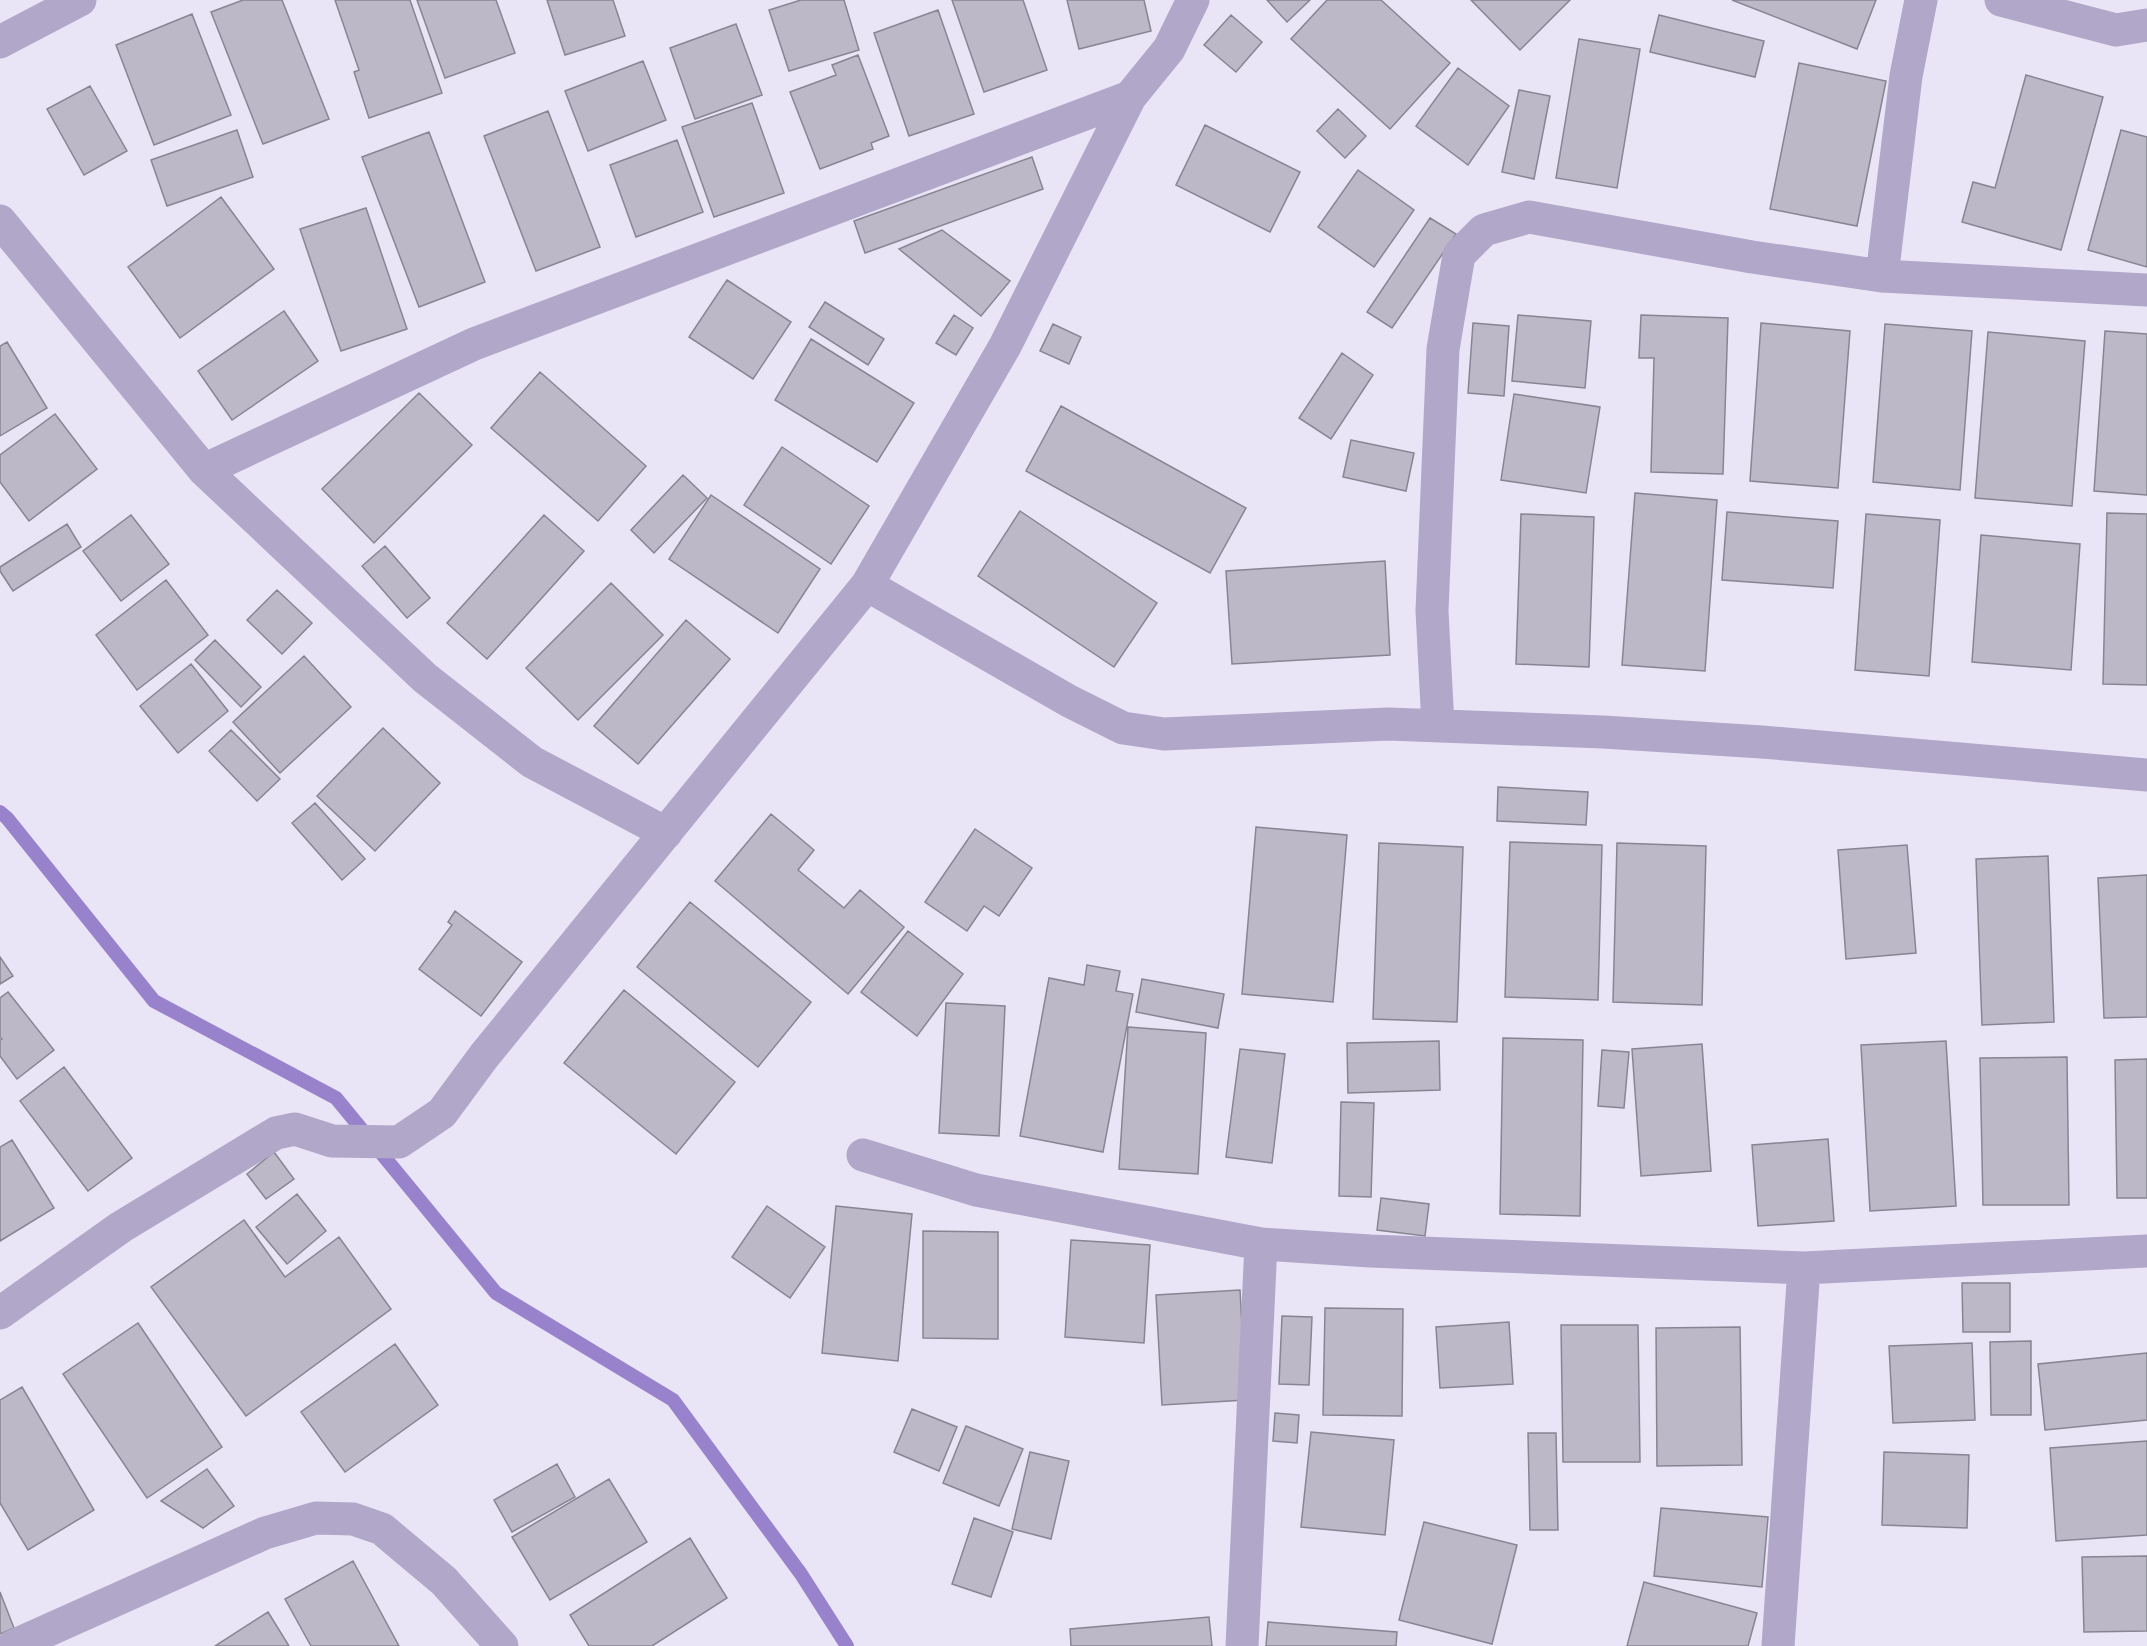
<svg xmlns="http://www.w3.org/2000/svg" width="2147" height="1646" font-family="Poppins,sans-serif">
  <rect width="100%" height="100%" fill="#e9e5f6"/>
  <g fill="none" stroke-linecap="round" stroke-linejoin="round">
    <path stroke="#9982cc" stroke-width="14" d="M0 812 7 818 154 1001 336 1098 496 1293 673 1400 801 1574 847 1646"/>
  </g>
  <path fill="#bcb8c8" stroke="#888593" stroke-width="1.5" d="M243 0H282L329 119 263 144 211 12Z
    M335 0H410L442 93 369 118 354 72 359 70Z
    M417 0H496L515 53 445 78Z
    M547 0H613L625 36 565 55Z
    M801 0H844L859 50 789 71 769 10Z
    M952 0H1023L1047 70 984 92Z
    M1067 0H1144L1151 31 1079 49Z
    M1267 0H1310L1287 22Z
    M1327 0H1381L1450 63 1390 129 1291 39Z
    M1471 0H1570L1520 50Z
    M1732 0H1876L1857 49Z
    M938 10 974 114 909 136 874 33Z
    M192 14 231 115 154 145 116 45Z
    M1231 15 1262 42 1236 72 1204 45Z
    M1659 15 1764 41 1755 77 1650 52Z
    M736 24 762 95 695 119 670 48Z
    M1579 39 1640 49 1617 188 1556 178Z
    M858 55 889 136 871 143 873 149 820 169 790 92 836 75 832 65Z
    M643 61 666 120 588 151 565 91Z
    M1799 63 1886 81 1857 226 1770 209Z
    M1458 68 1509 106 1468 165 1416 126Z
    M2026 75 2103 97 2061 250 1962 222 1973 182 1995 188Z
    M90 86 127 151 84 175 47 109Z
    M1519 90 1550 96 1534 179 1502 172Z
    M752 103 784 193 714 217 682 127Z
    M1338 109 1366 136 1345 158 1317 131Z
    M548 111 600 247 536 271 484 136Z
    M1205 125 1300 172 1270 232 1176 185Z
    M237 130 253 177 167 206 151 160Z
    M2121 130 2147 137V267L2088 250Z
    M429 132 485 282 419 307 362 157Z
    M677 140 703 212 636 237 610 165Z
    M1032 157 1043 189 865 253 854 221Z
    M1358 170 1414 210 1374 267 1318 227Z
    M221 197 274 269 180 338 128 267Z
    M366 208 407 329 341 351 300 229Z
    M1430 218 1456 234 1392 328 1367 312Z
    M942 230 1010 281 981 316 899 249Z
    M727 280 791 322 753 379 689 337Z
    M825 302 884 339 868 365 809 327Z
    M284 311 318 361 232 420 198 371Z
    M954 315 973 328 956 355 936 343Z
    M1518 315 1591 321 1585 388 1512 381Z
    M1641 315 1728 318 1723 474 1651 472 1654 358H1639Z
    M1473 323 1509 326 1504 396 1468 393Z
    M1761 323 1850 331 1838 488 1750 481Z
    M1053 324 1081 337 1069 364 1040 351Z
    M1885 324 1972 331 1960 490 1873 482Z
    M2105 331 2147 334V495L2094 491Z
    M1988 332 2085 341 2072 506 1975 498Z
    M811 339 914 403 877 462 775 400Z
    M7 342 47 408 0 436V346Z
    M1342 353 1373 375 1331 439 1299 418Z
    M540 372 646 466 598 521 491 428Z
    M419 393 472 445 374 543 322 489Z
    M1514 394 1600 407 1586 493 1501 480Z
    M1061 406 1246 508 1210 573 1026 471Z
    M55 414 97 469 29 521 0 482V455Z
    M1351 440 1414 453 1406 491 1343 477Z
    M782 447 869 506 831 564 744 505Z
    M683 475 707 498 654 553 631 530Z
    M1635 493 1717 500 1705 671 1622 665Z
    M711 495 820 569 778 633 669 559Z
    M1020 511 1157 603 1114 667 978 576Z
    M1727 512 1838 521 1833 588 1722 580Z
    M2107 513 2147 514V685L2103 684Z
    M1521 514 1594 517 1589 667 1516 664Z
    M1866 514 1940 520 1929 676 1855 670Z
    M131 515 169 564 121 601 83 551Z
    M544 515 584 551 487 659 447 623Z
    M67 524 81 547 13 591 0 571V567Z
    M1981 535 2080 544 2071 670 1972 662Z
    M385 546 430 598 407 618 362 566Z
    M1385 561 1390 655 1232 664 1226 571Z
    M166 580 208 635 137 690 96 635Z
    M611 583 663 635 578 720 526 668Z
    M277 590 312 623 282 654 247 620Z
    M686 620 730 659 638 764 594 726Z
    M215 640 261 687 241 707 195 660Z
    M304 656 351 707 280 773 233 722Z
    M191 664 228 711 178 753 140 706Z
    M383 728 440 783 375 851 317 796Z
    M231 730 280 779 257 801 209 751Z
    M1498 787 1588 792 1586 825 1497 821Z
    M315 803 365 859 342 880 292 823Z
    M771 814 814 850 798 870 844 908 860 890 904 927 848 994 715 881Z
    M1256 827 1347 835 1333 1002 1242 994Z
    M975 829 1032 868 999 916 984 906 967 931 925 902Z
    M1510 842 1602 845 1598 1000 1505 997Z
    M1379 843 1463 847 1457 1022 1373 1019Z
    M1617 843 1706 846 1702 1005 1613 1002Z
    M1907 845 1916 953 1846 959 1838 850Z
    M2048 856 2054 1022 1982 1025 1976 859Z
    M2147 875V1017L2104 1018 2098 878Z
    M690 902 811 1002 758 1067 637 967Z
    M455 911 522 962 481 1016 419 969 452 925 448 922Z
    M908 931 963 974 917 1036 861 992Z
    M0 957 13 976 0 984Z
    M1087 965 1120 971 1116 991 1133 994 1103 1152 1020 1136 1049 978 1084 985Z
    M1142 979 1224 994 1218 1028 1136 1012Z
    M624 990 735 1082 676 1154 564 1063Z
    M8 992 54 1050 17 1079 0 1056V1040L2 1039 0 1037V998Z
    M946 1003 1005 1006 999 1136 939 1133Z
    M1128 1027 1206 1033 1198 1174 1119 1169Z
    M1503 1038 1583 1040 1580 1216 1500 1214Z
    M1439 1041 1440 1090 1348 1093 1347 1043Z
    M1946 1041 1956 1206 1870 1211 1861 1045Z
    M1702 1044 1711 1171 1641 1176 1632 1049Z
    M1240 1049 1285 1054 1272 1163 1226 1157Z
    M1602 1050 1629 1052 1624 1108 1598 1106Z
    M2067 1057 2069 1205H1983L1980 1058Z
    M2147 1059V1198H2117L2115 1060Z
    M64 1067 132 1158 88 1191 20 1101Z
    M1341 1102 1374 1103 1371 1197 1339 1196Z
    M1828 1139 1834 1221 1758 1226 1752 1145Z
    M12 1140 54 1208 0 1241V1147Z
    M274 1152 294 1179 266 1199 247 1174Z
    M297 1194 326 1231 287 1264 256 1227Z
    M1381 1198 1429 1204 1425 1236 1377 1230Z
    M767 1206 825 1247 790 1298 732 1257Z
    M836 1206 912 1214 898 1361 822 1353Z
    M244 1220 285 1277 339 1237 391 1309 246 1416 151 1287Z
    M923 1231 998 1232V1339L923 1338Z
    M1071 1240 1150 1245 1144 1343 1065 1337Z
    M1962 1283H2010V1332H1963Z
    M1240 1290 1246 1400 1162 1405 1156 1295Z
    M1325 1308 1403 1309 1402 1416 1323 1415Z
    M1282 1316 1312 1317 1309 1385 1279 1384Z
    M1509 1322 1513 1384 1440 1388 1436 1327Z
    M138 1323 222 1447 147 1498 63 1374Z
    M1561 1325H1638L1640 1462H1563Z
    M1740 1327 1742 1465 1657 1466 1656 1328Z
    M2031 1341V1415H1991L1990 1342Z
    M1972 1343 1975 1420 1893 1423 1889 1346Z
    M395 1344 438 1405 345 1472 301 1412Z
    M2147 1353V1420L2045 1430 2038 1364Z
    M22 1387 94 1510 28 1550 0 1503V1400Z
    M912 1409 957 1427 939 1471 894 1452Z
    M1275 1413 1299 1415 1297 1443 1273 1441Z
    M966 1426 1023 1449 999 1506 943 1483Z
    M1311 1432 1394 1440 1385 1535 1301 1527Z
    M1528 1433H1556L1558 1530H1530Z
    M2147 1441V1535L2056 1541 2050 1448Z
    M1030 1452 1069 1461 1051 1539 1012 1529Z
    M1884 1452 1969 1455 1967 1528 1882 1525Z
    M557 1464 575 1497 512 1532 494 1500Z
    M207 1469 234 1506 203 1528 161 1501Z
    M609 1479 647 1542 550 1600 512 1537Z
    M1661 1508 1768 1517 1762 1587 1654 1576Z
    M974 1518 1013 1532 991 1597 952 1584Z
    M1424 1522 1517 1545 1492 1644 1399 1620Z
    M690 1538 727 1598 652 1646H589L570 1615Z
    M2147 1556V1631L2084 1632 2082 1557Z
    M353 1561 399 1646H311L285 1599Z
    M1644 1582 1757 1613 1748 1646H1627Z
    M0 1592 14 1628 0 1634Z
    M268 1612 289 1646H215Z
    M1209 1617 1212 1646H1071L1070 1629Z
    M1268 1622 1397 1632 1396 1646H1266Z"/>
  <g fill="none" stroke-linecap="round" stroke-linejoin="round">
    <path stroke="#b0a7c9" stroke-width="33" d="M2001 0 2116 30 2147 25
      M0 42 80 0
      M0 221 204 470 425 678 532 762 666 833
      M1882 276 1906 76 1921 0
      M204 470 474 344 1130 97
      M867 585 1069 701 1123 728 1164 734 1388 724 1603 732 1762 742 2147 775
      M1438 726 1432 611 1443 349 1459 255 1484 230 1529 217 1752 257 1882 276 2147 290
      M863 1155 976 1190 1261 1244 1370 1251 1804 1268 2147 1251
      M0 1313 121 1227 276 1133 295 1129 332 1141 399 1142 442 1113 484 1056 867 585 1005 346 1130 97 1169 49 1193 0
      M13 1646 265 1533 316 1518 353 1519 382 1529 444 1581 502 1646
      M1242 1646 1261 1244
      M1778 1646 1804 1268"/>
  </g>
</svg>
